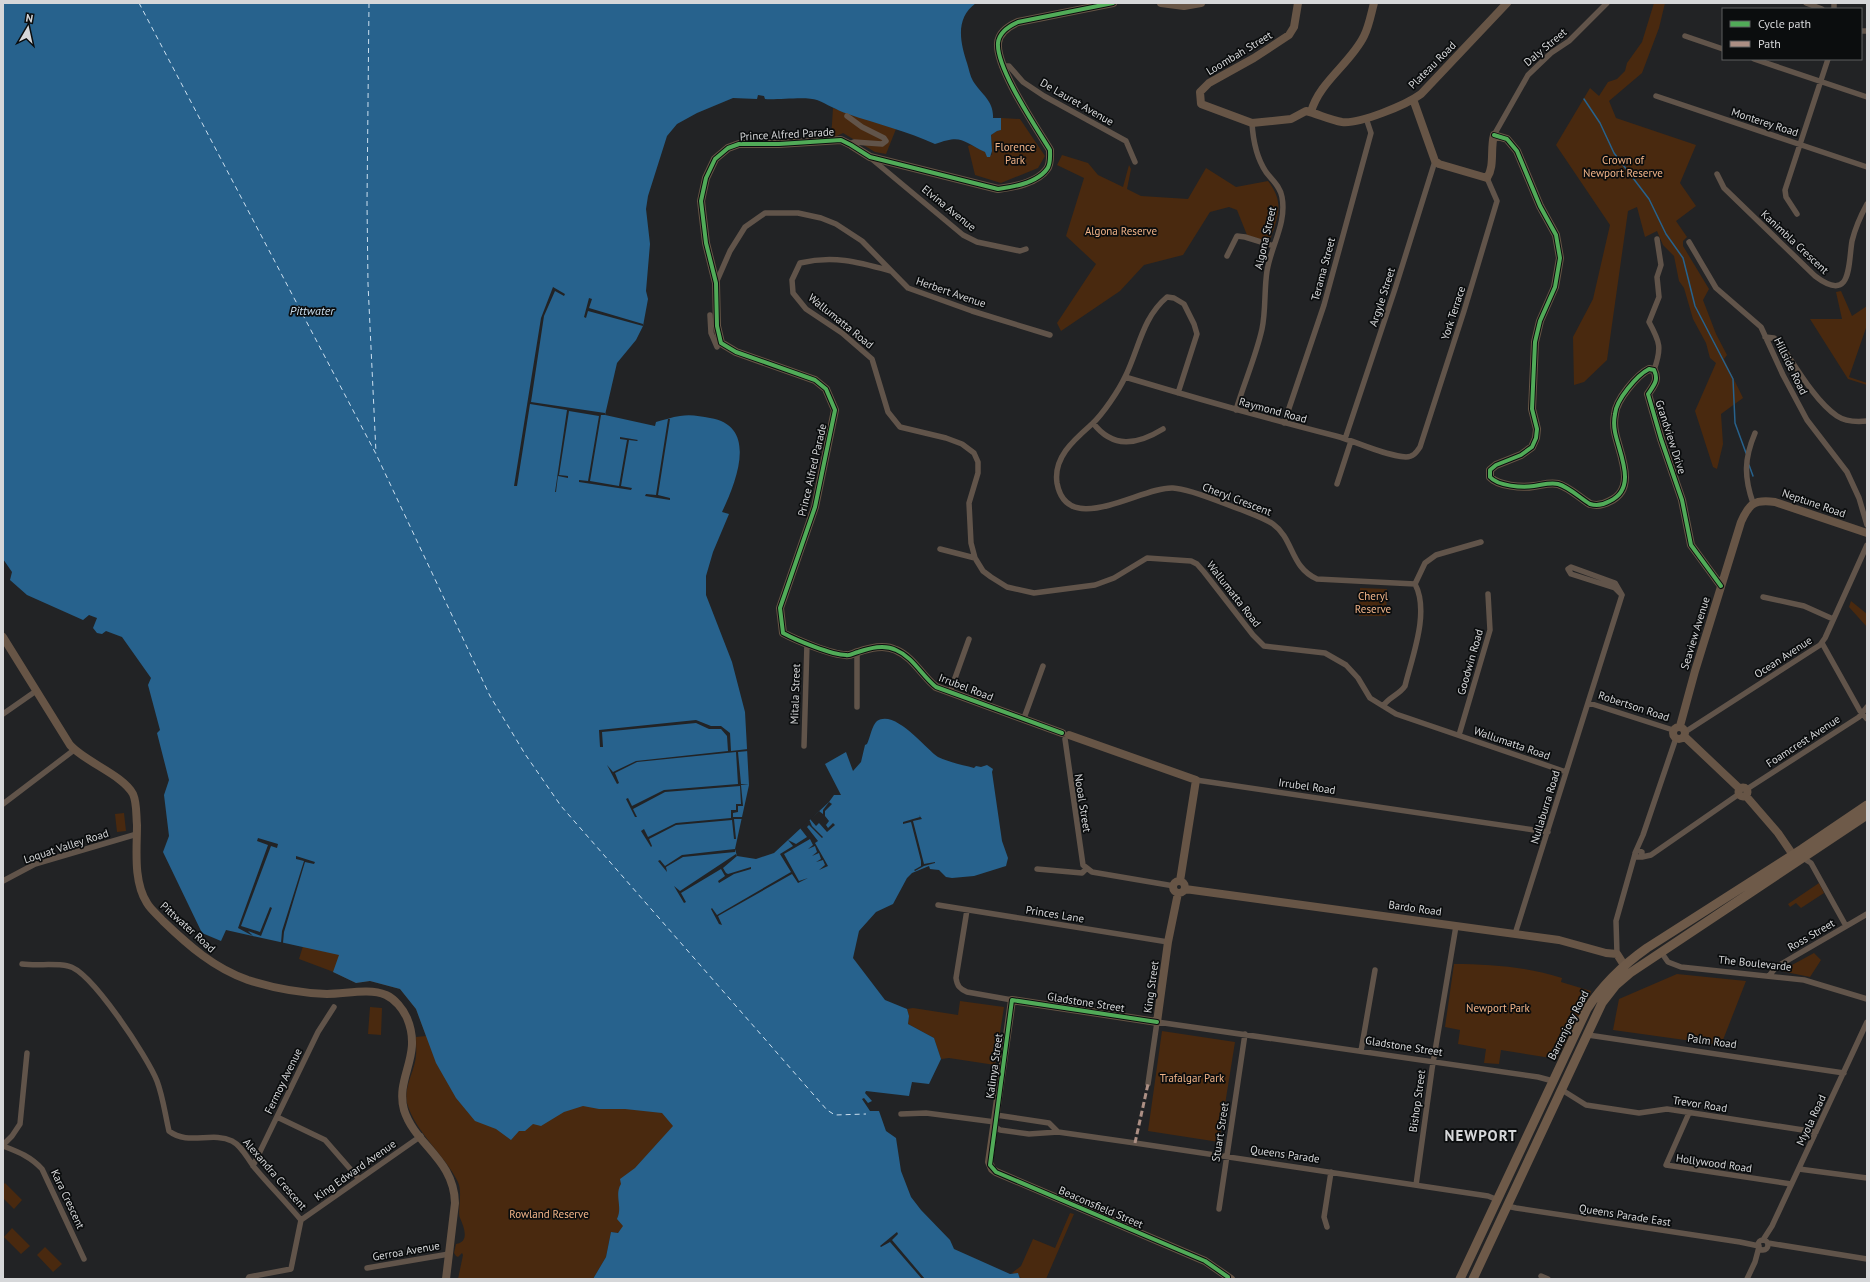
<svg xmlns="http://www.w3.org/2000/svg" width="1870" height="1282" font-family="'PT Sans',sans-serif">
  <rect width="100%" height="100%" fill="#222325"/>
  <path fill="#49290f" d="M1654 3H1665L1659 28 1642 73 1609 101 1616 118 1696 145 1680 183 1696 206 1676 221 1687 237 1683 241V246L1709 289 1703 300 1716 334 1727 355 1724 359 1743 398 1721 414 1723 444 1717 469 1713 467 1695 411 1716 363 1710 358 1706 343 1693 319 1684 288 1679 281 1674 256 1663 245 1657 231 1645 237 1637 207 1628 211 1607 360 1584 382 1574 385 1573 337 1593 299 1610 225 1556 145 1590 88 1599 96 1608 82 1617 79 1625 71 1627 63 1642 42Z
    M833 108 896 129 886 154 875 152 843 133 831 139Z
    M1001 118 1020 119 1045 156 1038 168 1001 183 975 175 968 146 971 145 992 155 991 135 997 131 1001 130Z
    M1062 155 1088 163 1098 175 1123 187 1129 165 1131 169 1127 189 1141 196 1188 199 1206 168 1236 187 1268 181C1286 204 1277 218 1269 243L1247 235 1237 210 1229 207 1210 212 1183 255 1144 265 1120 291 1061 331 1057 323 1096 264 1066 236 1084 178 1057 165Z
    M1841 291 1852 316 1867 306V325L1849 377 1867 383V385L1848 379 1810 319H1842L1836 292Z
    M1360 588 1387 589 1386 616H1359Z
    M1851 601 1867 614V627L1849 607Z
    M124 813 126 831 117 832 115 814Z
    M1819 883 1824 893 1801 908 1796 903 1790 907 1788 904Z
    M303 946 327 952 332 947 719 1116 620 1231 617 1233 611 1232 606 1257 593 1279H458L463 1255 462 1253 458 1257 456 1256 454 1253 456 1244C470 1242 464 1227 460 1218 457 1211 463 1193 458 1182 445 1155 415 1132 407 1103 404 1089 412 1075 415 1062 417 1054 416 1045 416 1037L426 1036 416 1009 400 989 370 981 356 983 331 971 299 959Z
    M1814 953 1821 960 1810 977 1781 971Z
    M1454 964C1491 964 1527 967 1562 978L1561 982 1591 991 1590 995 1557 1059 1501 1050 1499 1064 1484 1063 1486 1049 1458 1044 1460 1030 1445 1027Z
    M1677 974 1746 981 1721 1045 1613 1030 1619 999Z
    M960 1001 1004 1007 995 1065 949 1058 941 1059 934 1038 908 1024 909 1016 907 1009 913 1008 958 1015Z
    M370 1007 382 1008 381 1035 368 1034Z
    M1162 1031 1235 1042 1219 1142 1148 1131Z
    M5 1183 22 1200 14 1209 3 1198V1185Z
    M1070 1213 1074 1214 1046 1279H1023L1012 1273 1021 1266 1033 1239 1055 1248Z
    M12 1228 30 1246 21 1254 4 1237Z
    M45 1247 62 1264 53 1272 37 1255Z"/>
  <path fill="#27628d" d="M3 3H976C955 18 960 42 967 63 969 69 970 76 973 81 982 95 994 101 993 118H1001V130L997 131 991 135 992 151 990 157H987L985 152C962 141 962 134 935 144 907 131 877 124 848 114 836 110 827 104 817 100 807 96 778 100 765 99L764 96 758 95 757 99 733 98 697 113 677 124 667 136 648 196 646 209 650 244 646 291 648 299 643 326 636 340 617 363 605 415 655 426 656 422C664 420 672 417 680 416 690 414 700 416 710 418 759 426 736 482 722 512L729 514 713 552 706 576V595L732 662 745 712 749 785 735 849 737 856 756 859 774 853 829 802 834 795H841L825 764 846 752 853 771 861 762 865 745 867 744C870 738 872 725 877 721 895 709 925 748 938 757 948 762 963 765 974 768L976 766 981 767 987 765 993 769 992 772 1002 841 1008 858 1006 866 974 876 952 878 946 877 939 870 930 869 929 866 912 873 907 878 893 904 876 912 859 931 853 958 885 1000 907 1009 909 1016 908 1024 934 1038 941 1059 929 1084 912 1082 909 1096 866 1091 865 1093 872 1101 868 1103 864 1098 862 1099 870 1111H879L886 1131 896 1138 901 1171 911 1197 921 1210 950 1240 954 1249 1010 1274 1018 1273 1020 1279H593L606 1257 611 1232 618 1233 623 1226 617 1219C623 1207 614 1195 621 1184L620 1179 635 1168 673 1126 662 1113 625 1109H599L583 1106 564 1112 541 1126 533 1124 525 1131H519L511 1140 496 1129 475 1121 456 1098 436 1063 416 1009 400 989 370 981 356 983 333 972 339 955 226 930 221 941 202 933 163 852 169 836 164 795 169 780 157 733 160 730 148 685 151 678 122 637 106 631 102 634 97 633 93 628 97 618 89 615 83 620 27 595 10 580 12 572 3 559Z"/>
  <path fill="#222325" d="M553 287 565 294 564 296 555 291 544 316 531 402 605 413V415H601L590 481 619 486 627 440 620 439V437L638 440 637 441 629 440 621 486 632 488 631 490 579 482V480L588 481 599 416 569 411 559 475 568 476V478L558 476 556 492H555L567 410 530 404 517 486H514L541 318Z
    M589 298 592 299 589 308 643 324V326L588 311 586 318 584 317Z
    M668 419H670L658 495 670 498V500L645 496 646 494 656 495Z
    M696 720 711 726H721L730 733 731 751 748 749V751L738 752 741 784 749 785H741L743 806H738V812L733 813V817H743L742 819H734L736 839H734L732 820 676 825 649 839 652 846 651 847 641 831 644 829 648 837 676 823 731 818V810H736V804H741L740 786 665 792 633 809 637 817H635L626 799 628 798 632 806 664 790 738 784 736 752 637 762 615 773 619 783 617 784 607 765 613 772 636 761 728 751 727 736 721 729H709L696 723 602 732 603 747H600L599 730Z
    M829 802 832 804 825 811V816L829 821 826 825 828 828 833 823 835 825 827 832 819 823 816 826 810 819 819 811 823 814V810Z
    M919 815 922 819 913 821 924 864 935 862V863L924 866 915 871 914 870 921 866V861L911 822 903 824V822L920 817Z
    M809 819 812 826 823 837 822 838 809 825 807 827 818 841 815 843 828 866 819 870 825 865 823 860 816 862 821 859 819 853 812 856 817 852 815 846 808 849 813 845 810 839 784 854 799 881 808 878 798 883 792 874 718 916 722 925 719 924 711 909 712 908 717 915 791 872 780 854 793 846 788 840 796 844 807 837 800 828Z
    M258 838 278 844 277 848 271 846 241 926 260 932 270 907 272 908 261 936 248 931 253 936 238 928 268 845 257 841Z
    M735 849V852L683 857 666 867 667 872 658 861 660 860 665 866 682 855Z
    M736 854 737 856 723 868 726 873 728 874 751 867V869L734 874 719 883 718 881 725 876 721 869 681 893 686 902 684 903 674 886 680 891Z
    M296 856 315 862 314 864 305 862 284 932 283 943H281L282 931 304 861 296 859Z
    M897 1232 898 1234 892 1240 925 1279H922L890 1242 881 1247 880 1246Z"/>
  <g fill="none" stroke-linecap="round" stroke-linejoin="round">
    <path stroke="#27628d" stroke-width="1.5" d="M1584 99 1600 123 1614 153 1649 199 1666 234 1683 258 1695 306 1733 379 1735 423 1746 453
      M1749 465 1753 476"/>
    <path stroke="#cbdfef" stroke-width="1" stroke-dasharray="5 4" stroke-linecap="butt" d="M139 3 376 454 490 696 525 754 561 806 827 1110 835 1115 866 1114
      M369 3 367 203 368 284 376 453"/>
    <path stroke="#61544a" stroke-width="5.5" d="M1806 3 1822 9
      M1834 9V3
      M1861 31H1867
      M1685 36 1723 49
      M1754 59 1867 97
      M1002 66H1009L1023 82 1044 96 1126 141 1135 162
      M1656 96 1867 167
      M847 116 862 127 884 138 886 141 882 144 854 142 849 144
      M1494 135 1528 75 1551 53 1569 41 1607 3
      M873 160 963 235 977 242 1020 251 1026 249
      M1717 174 1724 188 1815 276C1852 304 1848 265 1852 241 1855 229 1861 215 1867 204
      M1797 214 1786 197 1785 190 1828 59
      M1689 242 1716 288 1761 327 1783 375 1807 420 1847 472 1859 498 1867 525
      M1227 256 1237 236 1245 237 1274 246
      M891 271C858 262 834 255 800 263L792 280 793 293 806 309 842 333 872 359 888 412 900 427 946 438 962 444 974 453 978 462V473L969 503 971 543 975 558 983 571 991 577 1007 587 1034 593 1095 585 1114 578 1147 558 1191 561 1197 564 1204 572 1253 635 1264 646 1325 653 1346 665 1358 678 1370 698 1396 714 1566 772
      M716 283 730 251 745 227 765 213H798L821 218 836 224 862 241 908 288 972 311 1050 335
      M710 315 711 333 717 347
      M1765 337 1774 338 1779 342C1795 365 1814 400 1837 416 1846 422 1857 422 1867 421
      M1654 370C1662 348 1660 342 1649 322L1659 297 1657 277 1661 265 1657 239
      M1125 377C1195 398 1265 418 1336 436 1358 442 1382 455 1406 457 1413 457 1416 453 1420 447L1464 311 1497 201 1487 178
      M1178 393 1197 334 1194 324 1184 304 1174 298 1167 297C1142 318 1139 349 1125 377 1119 390 1103 414 1092 424 1075 439 1053 457 1057 483 1067 539 1142 486 1173 488 1192 489 1224 504 1242 510 1252 514 1264 518 1273 524 1294 539 1290 567 1317 579L1415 584C1430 612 1412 657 1405 686 1399 695 1389 697 1383 706
      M1236 410C1244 383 1256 356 1262 329 1266 310 1264 290 1267 271 1271 246 1287 223 1282 197 1280 186 1272 180 1266 172 1256 157 1253 140 1252 123
      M1093 423C1113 449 1137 445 1163 429
      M1284 423 1324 305 1371 133 1366 118
      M1345 439 1395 289 1435 161
      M1337 484 1351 441
      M1753 503C1744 477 1744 459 1755 433
      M940 549 975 558
      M1415 584 1425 563 1436 555 1481 542
      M1763 597 1804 606 1833 619
      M1822 643 1860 711 1867 719
      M950 692 969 639
      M1589 703 1673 730
      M857 707V652
      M3 714 36 691
      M1024 718 1043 666
      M1685 732 1820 645 1825 638 1867 545
      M1459 735 1490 630 1488 594
      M1065 739 1083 865 1092 872 1174 886
      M804 746 807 644
      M1196 780 1548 832
      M1747 789 1859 717 1867 707
      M3 804 74 750
      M1637 850 1642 852 1641 857H1636L1635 853 1643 835 1676 738
      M1642 857 1651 855 1739 794
      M1803 858 1811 863 1846 926
      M1037 869 1082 873 1086 869
      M3 881 35 864 137 834
      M938 905 1168 942
      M967 910 956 978C957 986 960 989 967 992L1012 1000
      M1515 934 1622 595 1615 583 1571 567 1568 569 1571 574 1615 588 1622 595
      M1661 952 1668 962 1681 967 1804 980 1867 999
      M1617 954 1616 921 1635 854
      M22 964C37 966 54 963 68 966 91 970 148 1058 157 1081 163 1097 165 1114 169 1131 188 1146 212 1131 232 1141 242 1146 247 1158 254 1167 269 1185 286 1202 301 1220
      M1769 976 1776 967 1867 914
      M1588 1035 1844 1073
      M1361 1051 1375 970
      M1148 1084 1157 1022 1538 1077 1553 1081
      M1562 1090 1586 1105 1639 1113 1667 1109 1816 1132
      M1689 1113 1666 1165 1791 1184
      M901 1114 926 1113 995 1122
      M996 1115 1049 1123 1058 1132
      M277 1117 325 1140 359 1179
      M994 1126 1000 1130 1029 1134 1058 1132 1135 1143 1488 1196 1498 1200
      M3 1145 12 1136 20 1124 27 1053
      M3 1146C19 1152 31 1157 42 1169L84 1259
      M253 1166 318 1032 334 1007
      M1799 1169 1867 1178
      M1416 1185 1432 1069 1456 926
      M1507 1206 1516 1208 1740 1242 1759 1246
      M1219 1209 1245 1034
      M301 1220 421 1136
      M1327 1227 1324 1217 1331 1172
      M1763 1240 1772 1226 1867 1022
      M1758 1245a5 5 0 1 1 10 0a5 5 0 1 1-10 0Z
      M1768 1243 1867 1259
      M367 1268 449 1254
      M1541 1276 1548 1279
      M248 1279 249 1277 291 1269 301 1220
      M1747 1279 1755 1262 1759 1247"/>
    <path stroke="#675546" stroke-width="8" d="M1161 3 1184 6 1201 3
      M1298 3 1294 27 1289 35 1254 58 1209 83 1200 92 1201 104 1252 123 1291 119 1306 111C1318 114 1330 120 1342 122 1360 124 1406 105 1421 94L1507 3
      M1413 99 1435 161 1439 164 1487 178C1495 166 1490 149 1494 135L1507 139 1517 151 1540 206 1556 235 1560 258 1555 287 1540 321 1535 342 1532 409 1537 429 1536 438 1532 447 1521 455 1496 465 1490 470V477C1498 486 1522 488 1534 486 1542 485 1550 482 1558 484 1569 487 1580 498 1590 504 1597 506 1603 505 1610 501 1638 488 1619 453 1615 432 1614 427 1614 419 1615 414 1616 400 1637 375 1649 369L1654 370C1659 380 1654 385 1648 394L1661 439 1682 500 1691 545 1721 586
      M1311 112C1319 82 1351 63 1364 36 1369 26 1371 14 1374 3
      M3 637 70 745C85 762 123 775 133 794 137 803 136 814 137 825 137 849 133 881 147 903 151 910 158 915 163 921 189 946 214 968 248 980 273 988 301 993 327 994 346 994 369 988 386 995 395 999 403 1009 407 1018 423 1056 395 1077 404 1110 415 1145 454 1159 455 1203L446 1279
      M1680 726 1695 671 1741 522C1749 504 1754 499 1775 502L1867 533
      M1673 733a6 6 0 1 1 12 0a6 6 0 1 1-12 0Z
      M1062 733 936 687C922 676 913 657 896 650 884 644 870 648 858 652 854 653 850 656 846 655 832 655 796 640 783 633L780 608 815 507 835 410 826 389 815 380 736 352 721 343 717 326 716 283 706 243 701 201 706 178 715 159 728 148 739 144H779L841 140 851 145 870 157 998 189C1014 187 1037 183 1047 169 1051 164 1050 156 1050 150 1036 127 996 68 998 43 999 32 1009 26 1018 22L1113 3
      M1069 735 1196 780 1180 881
      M1684 736 1740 789
      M1738.5 792a4.5 4.5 0 1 1 9 0a4.5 4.5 0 1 1-9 0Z
      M1746 796 1778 833 1793 855
      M1173 887a6 6 0 1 1 12 0a6 6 0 1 1-12 0Z
      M1185 889 1559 940 1606 953 1617 954 1624 965
      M1178 893 1168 942 1157 1022 1012 1000 989 1162 992 1169 996 1172 1205 1261 1231 1279"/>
    <path stroke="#6e5a49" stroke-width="9" d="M1460 1279 1587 1009C1603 984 1623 965 1647 948L1802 849 1867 805
      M1473 1279 1602 1003 1616 985 1630 973 1867 815"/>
    <path stroke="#ac8f84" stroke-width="3" stroke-dasharray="6 3" stroke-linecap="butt" d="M1135 1143 1148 1084"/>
    <defs>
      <path id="cycleway" d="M1494 135 1507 139 1517 151 1540 206 1556 235 1560 258 1555 287 1540 321 1535 342 1532 409 1537 429 1536 438 1532 447 1521 455 1496 465 1490 470V477C1498 486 1522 488 1534 486 1542 485 1550 482 1558 484 1569 487 1580 498 1590 504 1597 506 1603 505 1610 501 1638 488 1619 453 1615 432 1614 427 1614 419 1615 414 1616 400 1637 375 1649 369L1654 370C1659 380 1654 385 1648 394L1661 439 1682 500 1691 545 1721 586
        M1062 733 936 687C922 676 913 657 896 650 884 644 870 648 858 652 854 653 850 656 846 655 832 655 796 640 783 633L780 608 815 507 835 410 826 389 815 380 736 352 721 343 717 326 716 283 706 243 701 201 706 178 715 159 728 148 739 144H779L841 140 851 145 870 157 998 189C1014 187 1037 183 1047 169 1051 164 1050 156 1050 150 1036 127 996 68 998 43 999 32 1009 26 1018 22L1113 3
        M1157 1022 1012 1000 990 1165 996 1172 1205 1261 1228 1277V1279"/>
    </defs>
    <use href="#cycleway" stroke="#0b0d0e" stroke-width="6"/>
    <use href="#cycleway" stroke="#51ab58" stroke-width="4"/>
  </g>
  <g text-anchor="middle" stroke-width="3.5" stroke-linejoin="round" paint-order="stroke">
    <g font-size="11" fill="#d6d7d9" stroke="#0b0d0e">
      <text transform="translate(1545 47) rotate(-40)" y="4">Daly Street</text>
      <text transform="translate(1239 53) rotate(-31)" y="4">Loombah Street</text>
      <text transform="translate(1432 65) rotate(-45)" y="4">Plateau Road</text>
      <text transform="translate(1077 102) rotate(30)" y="4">De Lauret Avenue</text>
      <text transform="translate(1765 122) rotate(18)" y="4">Monterey Road</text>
      <text transform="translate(787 134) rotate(-3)" y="4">Prince Alfred Parade</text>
      <text transform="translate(949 208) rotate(39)" y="4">Elvina Avenue</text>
      <text transform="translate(1265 238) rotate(-77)" y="4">Algona Street</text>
      <text transform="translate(1795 242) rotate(43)" y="4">Kanimbla Crescent</text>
      <text transform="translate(1323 269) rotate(-75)" y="4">Terama Street</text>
      <text transform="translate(951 292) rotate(19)" y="4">Herbert Avenue</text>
      <text transform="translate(1382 297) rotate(-72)" y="4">Argyle Street</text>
      <text transform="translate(1453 313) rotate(-72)" y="4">York Terrace</text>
      <text transform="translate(841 321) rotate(39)" y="4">Wallumatta Road</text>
      <text transform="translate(1791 366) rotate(64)" y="4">Hillside Road</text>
      <text transform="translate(1273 410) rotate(15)" y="4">Raymond Road</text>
      <text transform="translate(1671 437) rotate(72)" y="4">Grandview Drive</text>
      <text transform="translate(812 470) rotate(-77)" y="4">Prince Alfred Parade</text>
      <text transform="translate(1237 499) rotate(21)" y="4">Cheryl Crescent</text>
      <text transform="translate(1814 503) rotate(19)" y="4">Neptune Road</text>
      <text transform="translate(1234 594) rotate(52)" y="4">Wallumatta Road</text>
      <text transform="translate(1695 633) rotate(-73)" y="4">Seaview Avenue</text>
      <text transform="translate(1783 657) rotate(-33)" y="4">Ocean Avenue</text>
      <text transform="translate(1470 662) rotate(-74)" y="4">Goodwin Road</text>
      <text transform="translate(966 687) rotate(21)" y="4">Irrubel Road</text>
      <text transform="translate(795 694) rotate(-88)" y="4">Mitala Street</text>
      <text transform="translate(1634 706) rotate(18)" y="4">Robertson Road</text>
      <text transform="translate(1803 741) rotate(-33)" y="4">Foamcrest Avenue</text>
      <text transform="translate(1512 743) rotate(19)" y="4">Wallumatta Road</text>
      <text transform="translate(1307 786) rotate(8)" y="4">Irrubel Road</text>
      <text transform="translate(1083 803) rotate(81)" y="4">Nooal Street</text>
      <text transform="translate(1545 807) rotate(-73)" y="4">Nullaburra Road</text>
      <text transform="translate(66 846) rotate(-18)" y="4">Loquat Valley Road</text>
      <text transform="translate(1415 908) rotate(8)" y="4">Bardo Road</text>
      <text transform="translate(1055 914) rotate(9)" y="4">Princes Lane</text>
      <text transform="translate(188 927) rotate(42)" y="4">Pittwater Road</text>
      <text transform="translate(1811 935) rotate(-30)" y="4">Ross Street</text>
      <text transform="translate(1755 963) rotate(6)" y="4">The Boulevarde</text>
      <text transform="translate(1151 987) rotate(-82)" y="4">King Street</text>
      <text transform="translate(1086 1002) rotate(9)" y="4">Gladstone Street</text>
      <text transform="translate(1568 1025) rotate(-63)" y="4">Barrenjoey Road</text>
      <text transform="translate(1712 1041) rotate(8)" y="4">Palm Road</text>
      <text transform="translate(1404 1046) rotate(9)" y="4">Gladstone Street</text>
      <text transform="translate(994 1066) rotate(-82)" y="4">Kalinya Street</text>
      <text transform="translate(283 1081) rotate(-64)" y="4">Fermoy Avenue</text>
      <text transform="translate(1417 1101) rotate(-82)" y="4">Bishop Street</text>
      <text transform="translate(1700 1104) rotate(9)" y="4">Trevor Road</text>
      <text transform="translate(1811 1120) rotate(-65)" y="4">Myola Road</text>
      <text transform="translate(1220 1132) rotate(-81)" y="4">Stuart Street</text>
      <text transform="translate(1285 1154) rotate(8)" y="4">Queens Parade</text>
      <text transform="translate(1714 1163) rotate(8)" y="4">Hollywood Road</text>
      <text transform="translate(355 1170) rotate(-35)" y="4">King Edward Avenue</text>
      <text transform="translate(275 1174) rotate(49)" y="4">Alexandra Crescent</text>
      <text transform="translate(68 1199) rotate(65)" y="4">Kara Crescent</text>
      <text transform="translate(1101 1207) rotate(23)" y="4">Beaconsfield Street</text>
      <text transform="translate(1625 1215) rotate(9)" y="4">Queens Parade East</text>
      <text transform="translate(406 1251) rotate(-10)" y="4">Gerroa Avenue</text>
    </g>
    <g font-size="11" fill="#f2b488" stroke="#0b0d0e">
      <text x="1015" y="151">Florence<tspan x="1015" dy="13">Park</tspan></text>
      <text x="1623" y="164">Crown of<tspan x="1623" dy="13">Newport Reserve</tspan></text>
      <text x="1121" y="235">Algona Reserve</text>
      <text x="1373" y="600">Cheryl<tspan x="1373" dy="13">Reserve</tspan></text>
      <text x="1498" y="1012">Newport Park</text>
      <text x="1192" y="1082">Trafalgar Park</text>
      <text x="549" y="1218">Rowland Reserve</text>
    </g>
    <g font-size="12" font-style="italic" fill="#cbdfef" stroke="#0b0d0e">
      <text x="312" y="315">Pittwater</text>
    </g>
    <g font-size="15" font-weight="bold" letter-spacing="1" fill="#d6d7d9" stroke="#0b0d0e">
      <text x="1481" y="1141">NEWPORT</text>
    </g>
  </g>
  <rect width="1870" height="1282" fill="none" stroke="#d6d7d9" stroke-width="8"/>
  <rect x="1722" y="8" width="140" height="52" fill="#0b0d0e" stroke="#5c5e5f"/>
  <rect x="1730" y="21" width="20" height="6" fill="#51ab58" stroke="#5c5e5f"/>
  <text x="1758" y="28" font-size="12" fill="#d6d7d9">Cycle path</text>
  <rect x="1730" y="41" width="20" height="6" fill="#ac8f84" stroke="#5c5e5f"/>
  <text x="1758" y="48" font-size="12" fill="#d6d7d9">Path</text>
  <g transform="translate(28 28) rotate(9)" stroke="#0b0d0e" stroke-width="3" paint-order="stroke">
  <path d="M0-3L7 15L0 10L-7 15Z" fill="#d6d7d9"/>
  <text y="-6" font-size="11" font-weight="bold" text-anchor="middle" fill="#d6d7d9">N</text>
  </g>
</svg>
